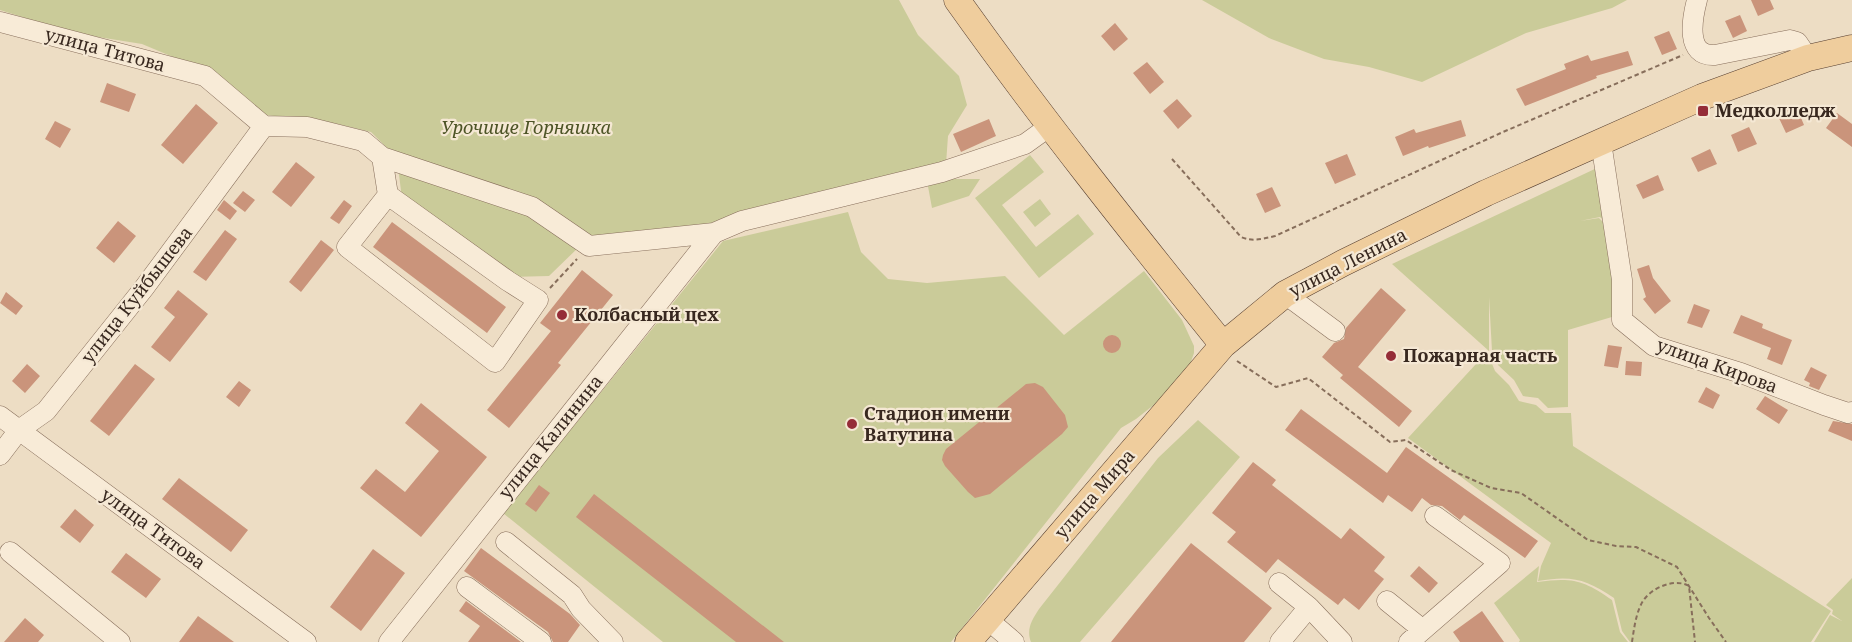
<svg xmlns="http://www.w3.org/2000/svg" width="1852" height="642" font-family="'Noto Serif',serif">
  <rect width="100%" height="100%" fill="#edddc4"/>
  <path fill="#cacb99" d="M0 0H899L918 35 959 76 967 105 948 136 946 164 800 197 690 229 583 243 549 276 509 277 402 199 397 158 371 132 338 124 266 115 216 75 142 44 73 33 0 10Z
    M1202 0H1627L1612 8 1526 33 1422 82 1369 67 1324 59 1269 38Z
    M1030 155 1044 172 1002 205 1036 247 1078 214 1094 234 1039 278 975 198Z
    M1599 167 1608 225 1600 217 1580 221 1599 218 1609 228 1622 314 1568 330V407L1548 408 1538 398 1523 396 1514 380 1498 365 1492 351 1489 297V351L1392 264Z
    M954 179H980L969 196 932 208 927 181Z
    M1040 199 1051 214 1035 227 1023 212Z
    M848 212 861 252 888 279 927 283 1005 276 1064 335 1144 271 1182 320 1194 346V353L1184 381 1136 419 1121 428 951 642H663L503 513 571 425 573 427 723 241Z
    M1487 352 1495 371 1509 385 1519 401 1536 405 1545 413H1571L1573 446 1831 611 1811 642H1630L1622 631 1614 598C1586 579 1572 575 1538 581L1541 566 1551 543 1408 438Z
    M1198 420 1240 457 1080 642H1031C1026 629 1032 620 1039 609L1158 458Z
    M1539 566 1537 582C1572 577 1584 580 1612 600L1620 632 1628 642H1519L1520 640 1494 603Z
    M1852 578V642H1814L1830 615 1842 621 1832 614 1833 610 1826 605Z"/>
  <path fill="#ca947b" d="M1751 0H1770L1774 9 1758 16Z
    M1740 15 1747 31 1733 38 1725 21Z
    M1115 23 1128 39 1114 51 1101 36Z
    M1669 31 1677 49 1662 55 1654 37Z
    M1628 51 1633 65 1596 76 1597 78 1525 106 1516 89 1566 69 1564 64 1588 55 1591 61Z
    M1147 62 1164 82 1150 94 1133 73Z
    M107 83 136 94 129 112 100 102Z
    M1177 99 1192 116 1178 129 1163 111Z
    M196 104 218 123 183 164 161 145Z
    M1796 106 1804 125 1786 133 1777 114Z
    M1837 113 1852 124V147L1826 128Z
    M989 119 996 136 961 152 953 134Z
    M1461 120 1466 136 1429 148 1428 146 1403 156 1395 137 1414 129 1416 133Z
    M55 121 71 129 60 148 45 139Z
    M1749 127 1757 144 1738 152 1731 135Z
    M1710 149 1717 164 1698 172 1691 158Z
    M1347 154 1356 175 1335 184 1325 163Z
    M296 162 315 177 291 207 272 192Z
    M1658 175 1664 190 1643 199 1636 185Z
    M1272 187 1281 206 1265 213 1256 194Z
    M243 191 255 200 245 212 233 203Z
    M224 200 237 211 230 220 217 210Z
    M344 200 352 206 339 224 330 218Z
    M118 221 136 236 114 263 96 248Z
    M392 222 506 307 487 333 373 247Z
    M225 230 237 239 206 281 193 272Z
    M321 240 334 250 301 292 289 282Z
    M1649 265 1653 278 1671 301 1655 314 1643 299 1646 297 1637 269Z
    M582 270 613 295 558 363 561 365 509 428 487 410 551 331 540 323Z
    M1381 288 1406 310 1358 367 1412 411 1399 427 1340 378 1343 375 1322 357 1334 343 1344 339 1346 328Z
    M178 290 208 314 170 362 151 347 175 317 164 308Z
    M6 292 23 306 16 315 0 303Z
    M1694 304 1710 310 1702 328 1687 323Z
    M1741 315 1763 324 1762 328 1792 340 1782 365 1767 359 1771 348 1733 333Z
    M1103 344a9 9 0 1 1 18 0a9 9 0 1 1-18 0Z
    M1608 345 1622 347 1618 368 1604 366Z
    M1626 361 1642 362 1641 376 1625 375Z
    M27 364 40 376 25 393 12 381Z
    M135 364 155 379 109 436 90 421Z
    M1811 367 1827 375 1819 390 1809 386 1810 383 1804 380Z
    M239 381 251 390 239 407 226 397Z
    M1035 383 1043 387 1065 415 1068 427 1062 434 990 494 975 498 968 492 945 466 942 460 943 455 946 449 1026 384Z
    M1706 387 1720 395 1713 409 1698 402Z
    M1765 396 1788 410 1779 424 1756 409Z
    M421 403 487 457 421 537 360 488 376 469 405 492 439 451 405 423Z
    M1301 409 1387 473 1406 447 1538 541 1525 558 1464 515 1460 520 1442 506 1431 505 1422 498 1412 512 1388 495 1383 503 1285 430Z
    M1833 421 1852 424V441L1828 431Z
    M1253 462 1276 480 1272 485 1341 539 1350 528 1385 557 1374 571 1384 579 1359 610 1344 598 1338 605 1278 559 1266 573 1227 542 1236 532 1212 513Z
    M179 478 248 530 231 552 162 499Z
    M539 485 550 493 536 512 525 504Z
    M594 494 784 642H736L576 517Z
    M75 509 94 525 80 543 60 527Z
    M1191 543 1272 608 1244 642H1111Z
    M481 548 570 614 580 625 568 642H553L548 632 464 571Z
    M373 549 405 573 361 631 330 607Z
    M126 553 161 579 146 598 111 572Z
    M1419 566 1438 583 1429 593 1410 576Z
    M466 601 521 642H468L480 626 459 611Z
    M1482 611 1504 642H1460L1453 632Z
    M198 616 234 642H179Z
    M25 618 44 635 38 642H4Z"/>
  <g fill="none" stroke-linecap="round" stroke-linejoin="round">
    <defs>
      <path id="minor" d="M1697 0C1692 19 1685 57 1715 55L1790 40 1797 42 1808 58
        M0 22 205 76 264 126
        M264 126 307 127 363 141 382 157 388 195 347 247 495 362 538 300 508 281 388 195
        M1601 142 1622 280V320L1654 346 1741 373 1824 405 1848 413 1852 412
        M382 157 532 207 589 246 714 233 742 221 942 172 1025 144 1050 126
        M1285 294 1335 331
        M0 416 306 642
        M0 455 19 430 46 411 144 288 264 126
        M506 542 572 595 581 609 613 642
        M10 552 120 642
        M1279 583 1309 607 1280 642
        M467 587 541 642
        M1387 601 1423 630
        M1309 607 1342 642
        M987 619 1014 642
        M389 642 714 233
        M1409 642 1500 563 1435 516"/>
      <path id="major" d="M957 0C1041 118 1132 232 1223 345
        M968 642 1223 345 1285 294 1343 263 1486 193 1702 97 1808 58 1852 48"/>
    </defs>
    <use href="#minor" stroke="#876e5b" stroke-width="21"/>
    <use href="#major" stroke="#553d2f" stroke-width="27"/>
    <path stroke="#876e5b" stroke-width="2" stroke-dasharray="4.5 3" stroke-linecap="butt" d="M1172 159 1241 237C1253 242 1262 239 1275 236L1503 132 1683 55
      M550 288 577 259
      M1237 361 1276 387 1308 378 1390 442 1406 440 1451 470 1491 488 1521 493 1588 540 1616 546 1636 547 1677 567 1709 618 1726 642
      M1632 642C1634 629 1636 612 1643 601 1652 587 1675 578 1689 586L1695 642"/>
    <use href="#minor" stroke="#f8ebd7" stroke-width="20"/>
    <use href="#major" stroke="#efcd9d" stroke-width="26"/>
  </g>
  <g fill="#952d38" stroke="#f5e8d4" stroke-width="2">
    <rect x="1697" y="105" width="12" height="12" rx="3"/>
    <circle cx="562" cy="315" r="6"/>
    <circle cx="1391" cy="356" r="6"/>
    <circle cx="852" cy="424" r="6"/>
  </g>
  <g text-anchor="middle" stroke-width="4.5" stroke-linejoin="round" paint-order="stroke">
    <g font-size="18" fill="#38281f" stroke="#f5e8d4">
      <text transform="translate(105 50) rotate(15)" y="6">улица Титова</text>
      <text transform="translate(1348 263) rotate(-27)" y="6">улица Ленина</text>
      <text transform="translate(137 295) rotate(-52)" y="6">улица Куйбышева</text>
      <text transform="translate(1717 366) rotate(20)" y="6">улица Кирова</text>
      <text transform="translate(551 437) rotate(-51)" y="6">улица Калинина</text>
      <text transform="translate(1095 494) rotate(-49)" y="6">улица Мира</text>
      <text transform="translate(153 529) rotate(36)" y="6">улица Титова</text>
    </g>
    <g font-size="18" font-weight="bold" fill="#38281f" stroke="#f5e8d4" text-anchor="start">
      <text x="1715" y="117">Медколледж</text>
      <text x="574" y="321">Колбасный цех</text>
      <text x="1403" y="362">Пожарная часть</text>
      <text x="864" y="420">Стадион имени<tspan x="864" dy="21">Ватутина</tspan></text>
    </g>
    <g font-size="18" font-style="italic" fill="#4d5426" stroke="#f5e8d4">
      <text x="526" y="134">Урочище Горняшка</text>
    </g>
  </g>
</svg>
